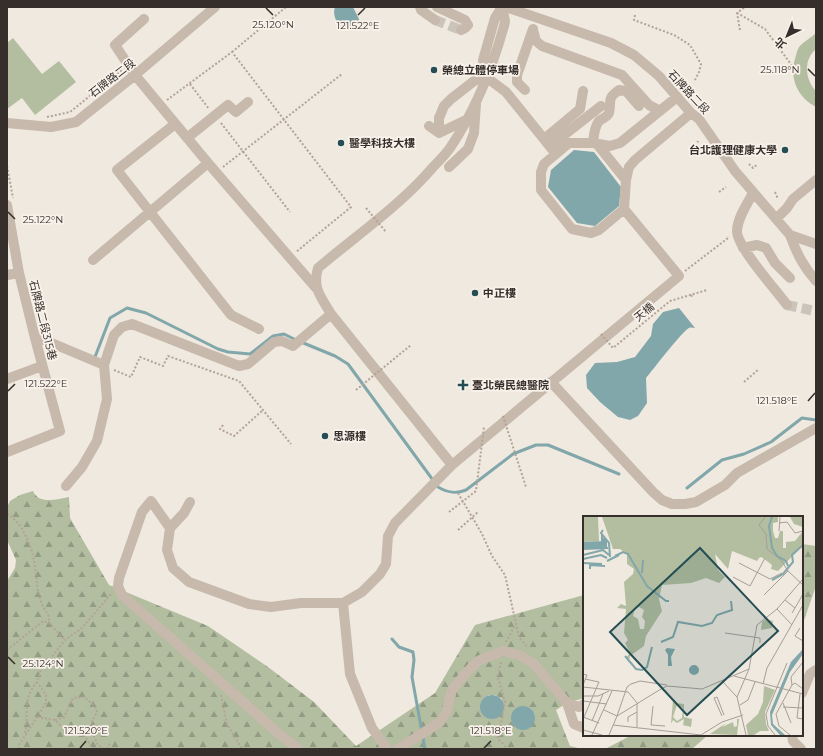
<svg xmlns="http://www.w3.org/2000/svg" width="823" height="756" font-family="Montserrat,'Noto Sans TC',sans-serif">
  <defs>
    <pattern id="forest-firs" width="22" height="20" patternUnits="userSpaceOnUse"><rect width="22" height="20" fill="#b3bea0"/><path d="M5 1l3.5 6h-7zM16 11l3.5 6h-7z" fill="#929b83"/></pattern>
  </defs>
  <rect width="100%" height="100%" fill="#f0e9df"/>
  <path fill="#b3bea0" d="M816 33V49C803 60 805 80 816 91V107C798 98 789 79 795 59 796 56 797 50 799 47 803 42 811 38 816 33Z
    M13 38 42 74 59 61 76 82 35 115 22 98 7 109V43Z"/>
  <path fill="url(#forest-firs)" fill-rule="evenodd" d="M33 491C39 505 57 499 69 497L70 518 109 585 208 626 268 667 314 702 356 746 435 693 475 625 584 595V698L567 703 556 710 570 746 582 749H7V581L15 568 16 560 7 540V507L10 501 20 495ZM488 695H495L502 699 500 716 492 719ZM524 706 531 709 535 716 520 729C514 727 511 722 512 714Z
    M802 544 816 546V586L802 626Z
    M630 735H708L692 749H605L628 737Z"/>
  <path fill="#81a7aa" d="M335 7H353L359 19 358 23 353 28C341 32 331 18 335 7Z
    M574 150 594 152 621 187 619 206 595 226 577 223 548 187 551 170Z
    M679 308 695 328C693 328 691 327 689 328 684 329 652 371 646 378L647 403 638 416 630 420 618 417 600 402 587 388 586 375 595 363 617 362 635 357 651 336 653 324 663 312Z
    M480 707a12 12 0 1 1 24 0a12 12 0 1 1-24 0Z
    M511 718a12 12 0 1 1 24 0a12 12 0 1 1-24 0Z"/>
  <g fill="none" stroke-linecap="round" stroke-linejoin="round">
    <path stroke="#81a7aa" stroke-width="3" d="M301 342 335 356 348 364 438 487C448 493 456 494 466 490L513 454 536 445H548L619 474
      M95 357 110 318 127 308 146 313 218 349 228 352 250 354 273 336 284 334 296 340
      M687 488 722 460 744 454 771 442 802 418 816 420
      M392 639 399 647 413 652 414 660 412 677 425 749"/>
    <path stroke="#cbc4bb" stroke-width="10" stroke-dasharray="10 5" stroke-linecap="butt" d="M435 20 461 30
      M787 305 815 311 816 312"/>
    <path stroke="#b3a396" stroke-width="2" stroke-dasharray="2 2" stroke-linecap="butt" d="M737 13 765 29 793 67
      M635 15 634 20 674 35 690 45 701 64 699 72 694 82
      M740 30 737 13 745 7
      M232 52 286 7
      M190 84 209 109
      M167 100 232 52 351 207 296 252
      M47 117 70 112 122 70
      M221 123 290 212
      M696 146 698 141
      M749 164 753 168 758 164
      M7 166 13 198
      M223 167 342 74
      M719 192 726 187
      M775 192 778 199
      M685 271 728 238V236
      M691 295 693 298
      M114 370 131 377 140 357 163 366 168 356 239 381 291 444
      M744 382 759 369
      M223 425 220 429 234 436 263 410
      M458 493 482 534 492 556 505 575 519 637 528 648
      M7 514C21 520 32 547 34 561 37 575 36 590 42 604 45 613 50 612 49 623
      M506 642 515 625
      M7 650 43 621 49 623 65 640
      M501 662 498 677 505 702 498 739 508 749
      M221 695 227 724 242 749
      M37 717 55 720 67 732 85 736 92 748 99 749
      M55 720 64 717 73 698 84 697 95 706 97 712 92 721 96 730 94 736 98 745 104 749
      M25 733C29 712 22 700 37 682
      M19 749V745L46 703V695L37 682 40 672 65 640 82 628 111 594
      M107 749 110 744"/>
    <path stroke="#c7b9ac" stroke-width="10" d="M420 7 421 10 435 20
      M437 7 465 20 468 25 465 28 461 30
      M502 7 495 18 483 60 486 77 506 92 556 154
      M506 7 611 43 634 55 659 76 691 113 699 119 735 171 790 235 816 244
      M144 19 115 45 135 75 208 163 316 288
      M533 30 536 41 542 46 622 75 649 105 660 111
      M525 90 517 82V75L533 29
      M7 123 51 127 76 122 135 75 215 7
      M175 124 117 170 231 315 259 329
      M429 126 439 133 466 120
      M439 126V118L444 106 451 99 474 81 486 77
      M187 138 228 105 236 112 248 102
      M544 139 580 109 583 91
      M593 143C594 136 594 127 599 121 602 118 607 118 609 113 612 101 606 99 619 90L626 91 639 106
      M597 144 626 180
      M550 146 601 106
      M449 167 468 149 474 133 476 104
      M753 193C747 204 738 217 737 230 735 245 777 291 787 305
      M7 205 19 273 35 338 60 431 7 452
      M624 209 599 230 591 233 572 229 541 190V172L544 164 569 143H593L610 146 620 143 677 97
      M776 219 787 208 793 199 816 180
      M790 235C797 254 803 266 816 281
      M743 248 757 245 766 248 775 263 790 278
      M93 260 208 163
      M7 275 19 273
      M35 338 42 339 104 365 114 335 122 327 132 324 239 366 248 364 274 342 282 341 293 346 331 314
      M7 379 42 366
      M551 382 653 492 662 500 672 504H685L696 502 725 485 737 473 816 428
      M452 465 331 314C321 297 312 288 318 268 357 235 401 205 434 166 440 160 446 154 450 148 475 111 492 69 504 26L505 21 502 7
      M66 486 82 467 97 441 107 399 104 365
      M170 528 184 513 190 502
      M343 603 350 674 372 728 387 749
      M802 693 810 674 816 670
      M567 703 579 707 584 704
      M792 735 793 741 801 749
      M298 749 278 733 122 595 118 586 119 578 142 512 151 501 170 528 167 550 173 568 189 582 249 604 271 607 301 603H343L362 592 380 574 386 564 388 536 395 523 452 465 679 276 624 209 626 180 629 167 635 160 691 113
      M398 749 440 722 446 713 452 690 466 673 478 661 503 651 519 655 534 664 567 703 574 724 584 728"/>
    <path stroke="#b3a396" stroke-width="2" stroke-dasharray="2 2" stroke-linecap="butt" d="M366 208 386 232
      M601 334 613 348 670 301 707 290
      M356 390 411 345
      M503 416 526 487
      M449 512 476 491 484 427
      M458 530 478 512"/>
  </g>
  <path fill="none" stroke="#362e2a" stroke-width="1.5" d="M266 8 273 15M358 15 365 8M808 69 815 76M8 212 15 219M8 391 15 384M808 401 815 393M8 657 15 664M80 748 86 741M484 748 491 741"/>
  <g fill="#244e53" stroke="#f8f2eb" stroke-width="1.5">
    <circle cx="434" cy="70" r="4"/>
    <circle cx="341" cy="143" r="4"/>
    <circle cx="785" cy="150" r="4"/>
    <circle cx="475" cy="293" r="4"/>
    <path d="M461 379h4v4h4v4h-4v4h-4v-4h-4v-4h4z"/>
    <circle cx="325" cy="436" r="4"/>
  </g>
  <g text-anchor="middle" stroke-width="3.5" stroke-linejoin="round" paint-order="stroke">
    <g font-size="11" font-weight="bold" fill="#362e2a" stroke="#f8f2eb" text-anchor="start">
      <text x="442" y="74">榮總立體停車場</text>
      <text x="349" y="147">醫學科技大樓</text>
      <text x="777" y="154" text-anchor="end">台北護理健康大學</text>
      <text x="483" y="297">中正樓</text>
      <text x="472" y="389">臺北榮民總醫院</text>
      <text x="333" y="440">思源樓</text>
    </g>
    <g font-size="11" fill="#362e2a" stroke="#f8f2eb">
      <text transform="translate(112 78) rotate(-38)" y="4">石牌路二段</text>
      <text transform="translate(689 92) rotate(47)" y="4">石牌路二段</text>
      <text transform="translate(644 312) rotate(-39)" y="4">天橋</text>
      <text transform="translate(43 320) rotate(76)" y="4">石牌路二段315巷</text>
    </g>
  </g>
  <g transform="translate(583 516)">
    <rect width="220" height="220" fill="#f0e9df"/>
    <path d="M0 1H15L16 25 0 26ZM183 103 190 105 189 112 178 114 179 106ZM90 184 92 187 101 188V201L109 203 108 211 100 209 101 203 94 207 90 204 88 208ZM94 189 100 192 99 202 94 205 90 201Z" fill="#b3bea0" fill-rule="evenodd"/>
    <path d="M19 1H195V6L190 7V15L192 22H195L197 15H200V32H203V26L212 25 220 15V29L195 55 188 53 189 49 180 42 177 41 174 45 149 35 145 53 132 38 135 54 142 61 136 67 123 62 108 67 79 69 76 83 79 95 63 120 61 130 47 140 46 145 43 142 47 137 42 127 45 124 41 117 43 93 34 92 38 88 43 90 41 66 50 58 51 53 44 48V38L37 33H30ZM56 91 61 94 59 101 62 105 61 113H57L55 103 50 100 52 93Z" fill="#b3bea0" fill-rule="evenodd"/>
    <path d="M114 1H125L141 15 145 11 140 1H167L171 20 178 25 183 23 182 32 165 29 143 30 125 15Z" fill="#b3bea0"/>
    <path d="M207 1H220V11L211 8ZM181 170 192 174 182 196 183 208 186 215H177L171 219H165L163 209 175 198 180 186ZM154 203H156L154 219 127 218 143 207 139 211 150 206 151 211 154 210Z" fill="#b3bea0"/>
    <path d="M84 132 92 133 88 141 89 150H85V139L82 134ZM220 133V138L207 156 189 199 190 208 202 219H197L188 209 187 196 208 146ZM106 154a5 5 0 1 1 10 0a5 5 0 1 1-10 0Z" fill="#81a7aa"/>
    <path fill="none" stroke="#81a7aa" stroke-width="2" d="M189 1 186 10 189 32 194 40 203 45 205 50M20 14 18 17 26 27 27 41M0 27 19 26V18M0 29 21 28V22M0 31 23 30V24M0 33 25 32M0 39 20 34 26 39M32 40 40 36 45 38 64 70 83 85H86M0 43 18 39 24 42M24 45 36 39M0 47 19 48M7 53V49L22 50M59 57 60 44M189 64 200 58 210 46 209 39 220 29M78 126 90 121 95 106 119 110 129 107 134 99 149 94 148 85M42 140 53 153 59 154 64 151 69 131"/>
    <path fill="none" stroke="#a69e97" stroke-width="1" d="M182 1 176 9 183 18 184 33 198 44 205 55M196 7 204 6 212 17 220 15M196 15 197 1M156 47 187 63 199 57M150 61 167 70 182 42M181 79 205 55 220 69M202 84 212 92 209 97M212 92 220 78M194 93 209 109M217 112 212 120 220 125M142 117 177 122V127M0 158 4 159 0 169M151 160 220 178M139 165 154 181 163 219M180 168 184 152 220 89M209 169 212 167 220 173M0 171 45 176 55 188M217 178 214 202 220 203M0 180H15L26 175M154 181 166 153M0 185 24 188M200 187 208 207M54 188V211M157 189 165 184 172 166M70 190 68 209 82 210M200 191 220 192M21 194 34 200M34 200 44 171 48 168 57 165 84 169M139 200 131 182 134 181 141 199M0 201 16 207M1 201 16 166 2 163M9 205 20 178M45 206V201L54 196M30 209 118 219M0 214 19 219M9 219 29 175M26 219 34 200 78 173 84 170 119 173 166 153 174 109 194 93 220 63M118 219 139 206 160 199M192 219 185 210 183 198 204 147M207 219 196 210 193 198 209 169 208 161 220 146"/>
    <path fill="#244e53" fill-opacity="0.15" stroke="#244e53" stroke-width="2" d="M117 32 195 115 104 199 27 116Z"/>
    <rect width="220" height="220" fill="none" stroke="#362e2a" stroke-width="2"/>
  </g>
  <g font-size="10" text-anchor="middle" fill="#362e2a" stroke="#f8f2eb" stroke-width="3.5" stroke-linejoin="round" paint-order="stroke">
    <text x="273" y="28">25.120°N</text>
    <text x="358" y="29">121.522°E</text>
    <text x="780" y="73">25.118°N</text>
    <text x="43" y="223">25.122°N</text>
    <text x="46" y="387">121.522°E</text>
    <text x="777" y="404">121.518°E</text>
    <text x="43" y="667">25.124°N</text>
    <text x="86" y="734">121.520°E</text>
    <text x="491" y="734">121.518°E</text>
  </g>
  <rect width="823" height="756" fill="none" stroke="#362e2a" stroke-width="16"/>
  <g transform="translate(787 36) rotate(223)" stroke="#f8f2eb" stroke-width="3" paint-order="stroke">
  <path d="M0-3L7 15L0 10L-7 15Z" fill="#362e2a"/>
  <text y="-6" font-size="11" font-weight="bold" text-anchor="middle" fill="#362e2a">北</text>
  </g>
</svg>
